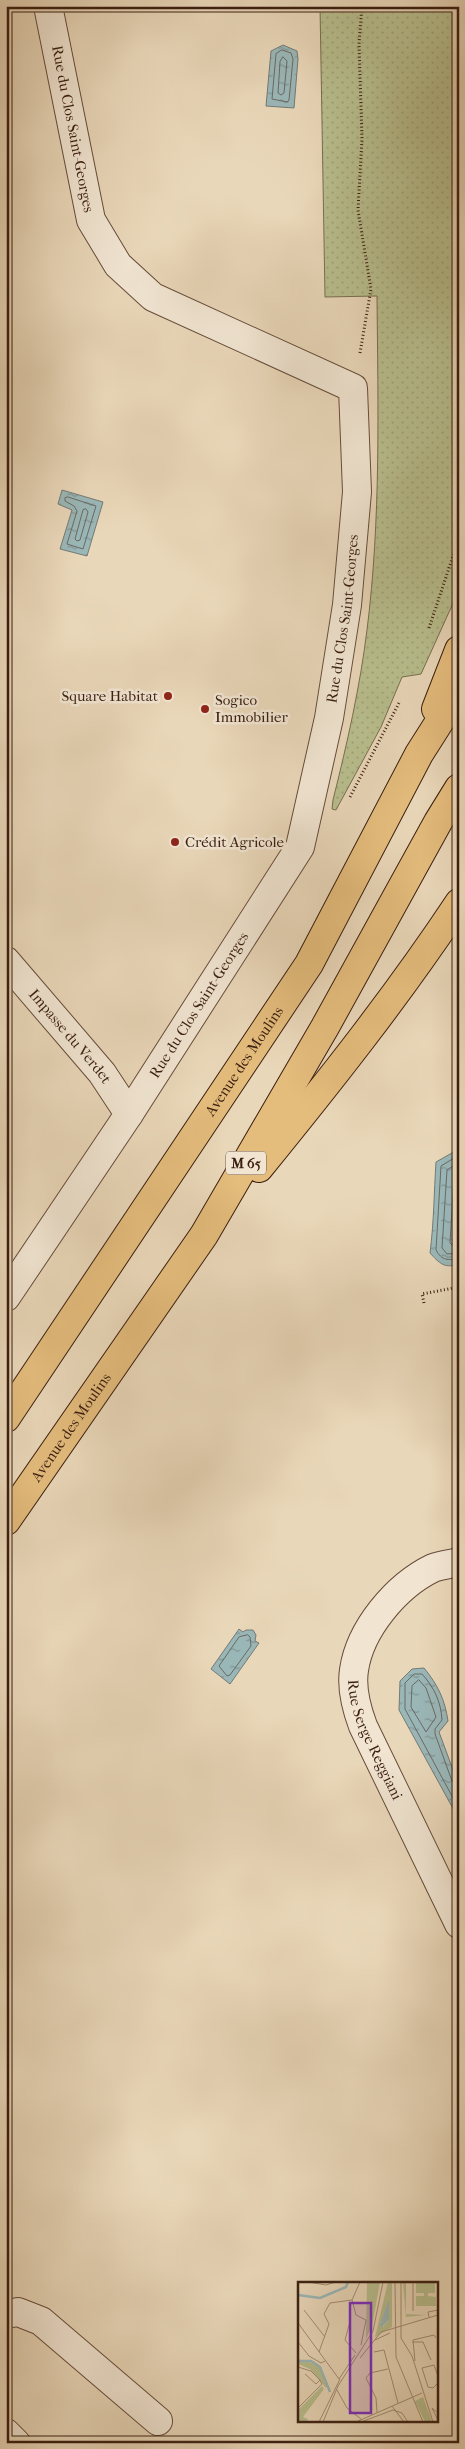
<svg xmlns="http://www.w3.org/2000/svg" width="465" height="2449" font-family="'IM FELL French Canon',serif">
  <defs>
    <pattern id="grass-dots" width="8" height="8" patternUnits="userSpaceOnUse" patternTransform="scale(1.25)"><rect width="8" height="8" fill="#b8be8e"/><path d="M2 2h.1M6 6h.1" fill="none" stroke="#9fa379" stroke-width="1.8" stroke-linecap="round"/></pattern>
    <pattern id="water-ripples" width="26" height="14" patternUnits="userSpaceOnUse" patternTransform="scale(1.25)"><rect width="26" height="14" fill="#9ab7b8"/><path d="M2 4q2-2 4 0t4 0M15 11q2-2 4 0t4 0" fill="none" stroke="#7f9494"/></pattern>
  </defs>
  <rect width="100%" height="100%" fill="#e9d7b9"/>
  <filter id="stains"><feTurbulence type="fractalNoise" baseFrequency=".004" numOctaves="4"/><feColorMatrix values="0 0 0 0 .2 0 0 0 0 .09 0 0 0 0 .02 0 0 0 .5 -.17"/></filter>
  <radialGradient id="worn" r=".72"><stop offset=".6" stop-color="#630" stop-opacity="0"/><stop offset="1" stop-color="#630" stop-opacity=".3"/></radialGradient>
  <path fill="url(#grass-dots)" stroke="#796e4f" d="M320 6H459V590L421 674 402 677 381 727 336 810 332 809 333 800C347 744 360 687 367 630 381 519 378 407 377 296L325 297Z"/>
  <path fill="url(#water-ripples)" stroke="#747a75" d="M283 45 297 51 298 59 294 108 266 106 271 51Z
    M62 490 103 502 87 556 60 549 72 510 58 504Z
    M459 1149V1263C446 1270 439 1263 430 1253 434 1222 434 1192 436 1162Z
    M239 1629 243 1632 246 1630H253L256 1635 255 1641 259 1643 230 1684 211 1669Z
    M424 1668C438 1685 445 1700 448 1721L439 1732 459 1786V1814H456L399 1710 400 1681 412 1669Z"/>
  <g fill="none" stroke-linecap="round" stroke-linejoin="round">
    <path stroke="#6a6a64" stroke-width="1" d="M282 50 291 53 293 59 289 100 287 102 272 99 276 54Z
      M283 57 287 61 284 93 281 95 278 93 280 62Z
      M68 497 96 506 83 549 67 544 77 511 74 506 65 501V498Z
      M86 509 88 512 80 540 77 541 75 539 83 510Z
      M459 1155 441 1166 436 1250C442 1261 448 1260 459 1259
      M459 1162 447 1170 442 1248 447 1254 459 1253
      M459 1171 454 1175 450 1243 452 1245H459
      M248 1635 250 1637 251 1646 230 1675 227 1676 219 1666 239 1637Z
      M419 1680 426 1688 436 1717 426 1732 411 1707 412 1686Z
      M459 1785 452 1781 435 1734V1729L442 1720C441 1702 434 1687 422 1674H414L405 1683V1709L459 1809"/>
    <defs>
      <g id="minor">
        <path id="s1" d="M6 961 102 1073 129 1114"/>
        <path id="s2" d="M6 1297 129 1114 300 847 329 718 347 605 357 492 353 388 153 297 118 265 91 220 48 6"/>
        <path id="s3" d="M459 1562C451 1564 440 1565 433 1568 396 1586 360 1629 354 1670 351 1689 357 1710 363 1726L459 1924"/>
        <path d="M6 2314 18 2312 41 2321 158 2421"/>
        <path d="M6 2433 16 2443"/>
      </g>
      <g id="major">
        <path d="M436 709 459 650"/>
        <path d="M259 1168C329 1082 398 995 459 903"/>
        <path id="s4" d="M6 1418 309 964 419 754 459 691"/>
        <path id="s5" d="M6 1521 204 1235 325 1027 438 822 459 788"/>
      </g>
    </defs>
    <use href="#minor" stroke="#664c3a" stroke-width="30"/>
    <use href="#major" stroke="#3a1e10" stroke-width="30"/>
    <path stroke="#3a1e10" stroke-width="3" stroke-dasharray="1 2.5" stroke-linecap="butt" d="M360 353 371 289 358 210 362 139 359 44 362 6
      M429 628 459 538
      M350 797 400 701
      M424 1303 422 1294 459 1287"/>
    <use href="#minor" stroke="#f1e5d2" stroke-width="28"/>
    <use href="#major" stroke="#e4bc7c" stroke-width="28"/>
  </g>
  <g fill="#8f2418" stroke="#f1e5d2" stroke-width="2">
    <circle cx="168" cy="696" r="5"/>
    <circle cx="205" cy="709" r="5"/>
    <circle cx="175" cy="842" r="5"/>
  </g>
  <g text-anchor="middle" stroke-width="5" stroke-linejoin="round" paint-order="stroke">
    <rect fill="#f1e5d2" stroke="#715a4a" stroke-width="1" x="226" y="1151.5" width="40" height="23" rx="4"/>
    <g font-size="14" font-weight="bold" fill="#3a1e10">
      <text x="246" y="1168">M 65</text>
    </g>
    <g font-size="15" fill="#3a1e10" stroke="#f1e5d2">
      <text transform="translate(73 129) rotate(79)" y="5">Rue du Clos Saint-Georges</text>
      <text dy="5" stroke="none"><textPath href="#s2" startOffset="770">Rue du Clos Saint-Georges</textPath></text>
      <text dy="5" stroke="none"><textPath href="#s2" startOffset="350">Rue du Clos Saint-Georges</textPath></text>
      <text dy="5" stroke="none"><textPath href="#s1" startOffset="99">Impasse du Verdet</textPath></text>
      <text dy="5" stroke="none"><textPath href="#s4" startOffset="429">Avenue des Moulins</textPath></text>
      <text dy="5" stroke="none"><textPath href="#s5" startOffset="114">Avenue des Moulins</textPath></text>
      <text dy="5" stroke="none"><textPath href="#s3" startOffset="234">Rue Serge Reggiani</textPath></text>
    </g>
    <g font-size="15" fill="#3a1e10" stroke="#f1e5d2" text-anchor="start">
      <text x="158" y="701" text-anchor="end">Square Habitat</text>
      <text x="215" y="705">Sogico<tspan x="215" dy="17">Immobilier</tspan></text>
      <text x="185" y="847">Crédit Agricole</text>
    </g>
  </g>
  <g transform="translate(298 2282)">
    <rect width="140" height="140" fill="#e9d7b9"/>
    <path d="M69 0H82L74 44 68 57ZM90 0H94V45L77 55ZM91 18V38L85 45 82 42ZM105 0H108V32L128 33 108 35ZM0 77 21 83 30 103 28 106 12 87 0 82ZM24 104 26 107 5 135 10 137 9 140H0V128ZM125 115 134 140H127L117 119Z" fill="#b8be8e" fill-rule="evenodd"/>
    <path d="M118 0H137V11H130V14L138 15V24H118V14H126V11H118Z" fill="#b8be8e"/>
    <path d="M91 17V38L83 46 82 42Z" fill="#9ab7b8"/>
    <path fill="none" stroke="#9ab7b8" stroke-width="2.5" d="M0 13 22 16 48 5 50 0M0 79H13L22 85 32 110"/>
    <path fill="none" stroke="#a38d75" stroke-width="1" d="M10 0 28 3 38 0M62 0 54 18 58 33 68 38 63 63M97 0 98 75 125 140M103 0V56L114 74 135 140M6 28 27 55M115 29V0M131 35 130 30 140 28M0 41 41 97M51 43 47 58 58 71M77 58 92 51M0 60 11 74 23 81 27 79M114 60H125L133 78M21 70 31 42 26 32 32 21 54 18M76 70 86 68 100 121M62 76 83 50 140 33M117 79 115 58 136 53 138 56M0 85 13 89 22 98 18 102 7 92M140 94 136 83 124 86 130 105 135 106 140 101M41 97 57 73M39 108 49 126 63 137M94 124 106 140M0 126 24 102 22 98M79 130 78 116 68 96 72 91 90 87M140 131 134 126 140 138M21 140 42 97M25 140 40 104 75 49 85 0M58 140 124 111M63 140 95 128 104 131 110 140"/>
    <path fill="#7b2cbf" fill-opacity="0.15" stroke="#7b2cbf" stroke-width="2.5" d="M52 21H73V131H52Z"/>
    <rect width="140" height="140" fill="none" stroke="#3a1e10" stroke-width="2.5"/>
  </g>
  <rect width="465" height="2449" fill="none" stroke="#e9d7b9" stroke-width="25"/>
  <rect x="8" y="8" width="450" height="2434" fill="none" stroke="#3a1e10" stroke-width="2.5"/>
  <rect x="12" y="12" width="440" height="2424" fill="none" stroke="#3a1e10"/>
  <rect width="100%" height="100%" filter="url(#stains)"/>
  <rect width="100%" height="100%" fill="url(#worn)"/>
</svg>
